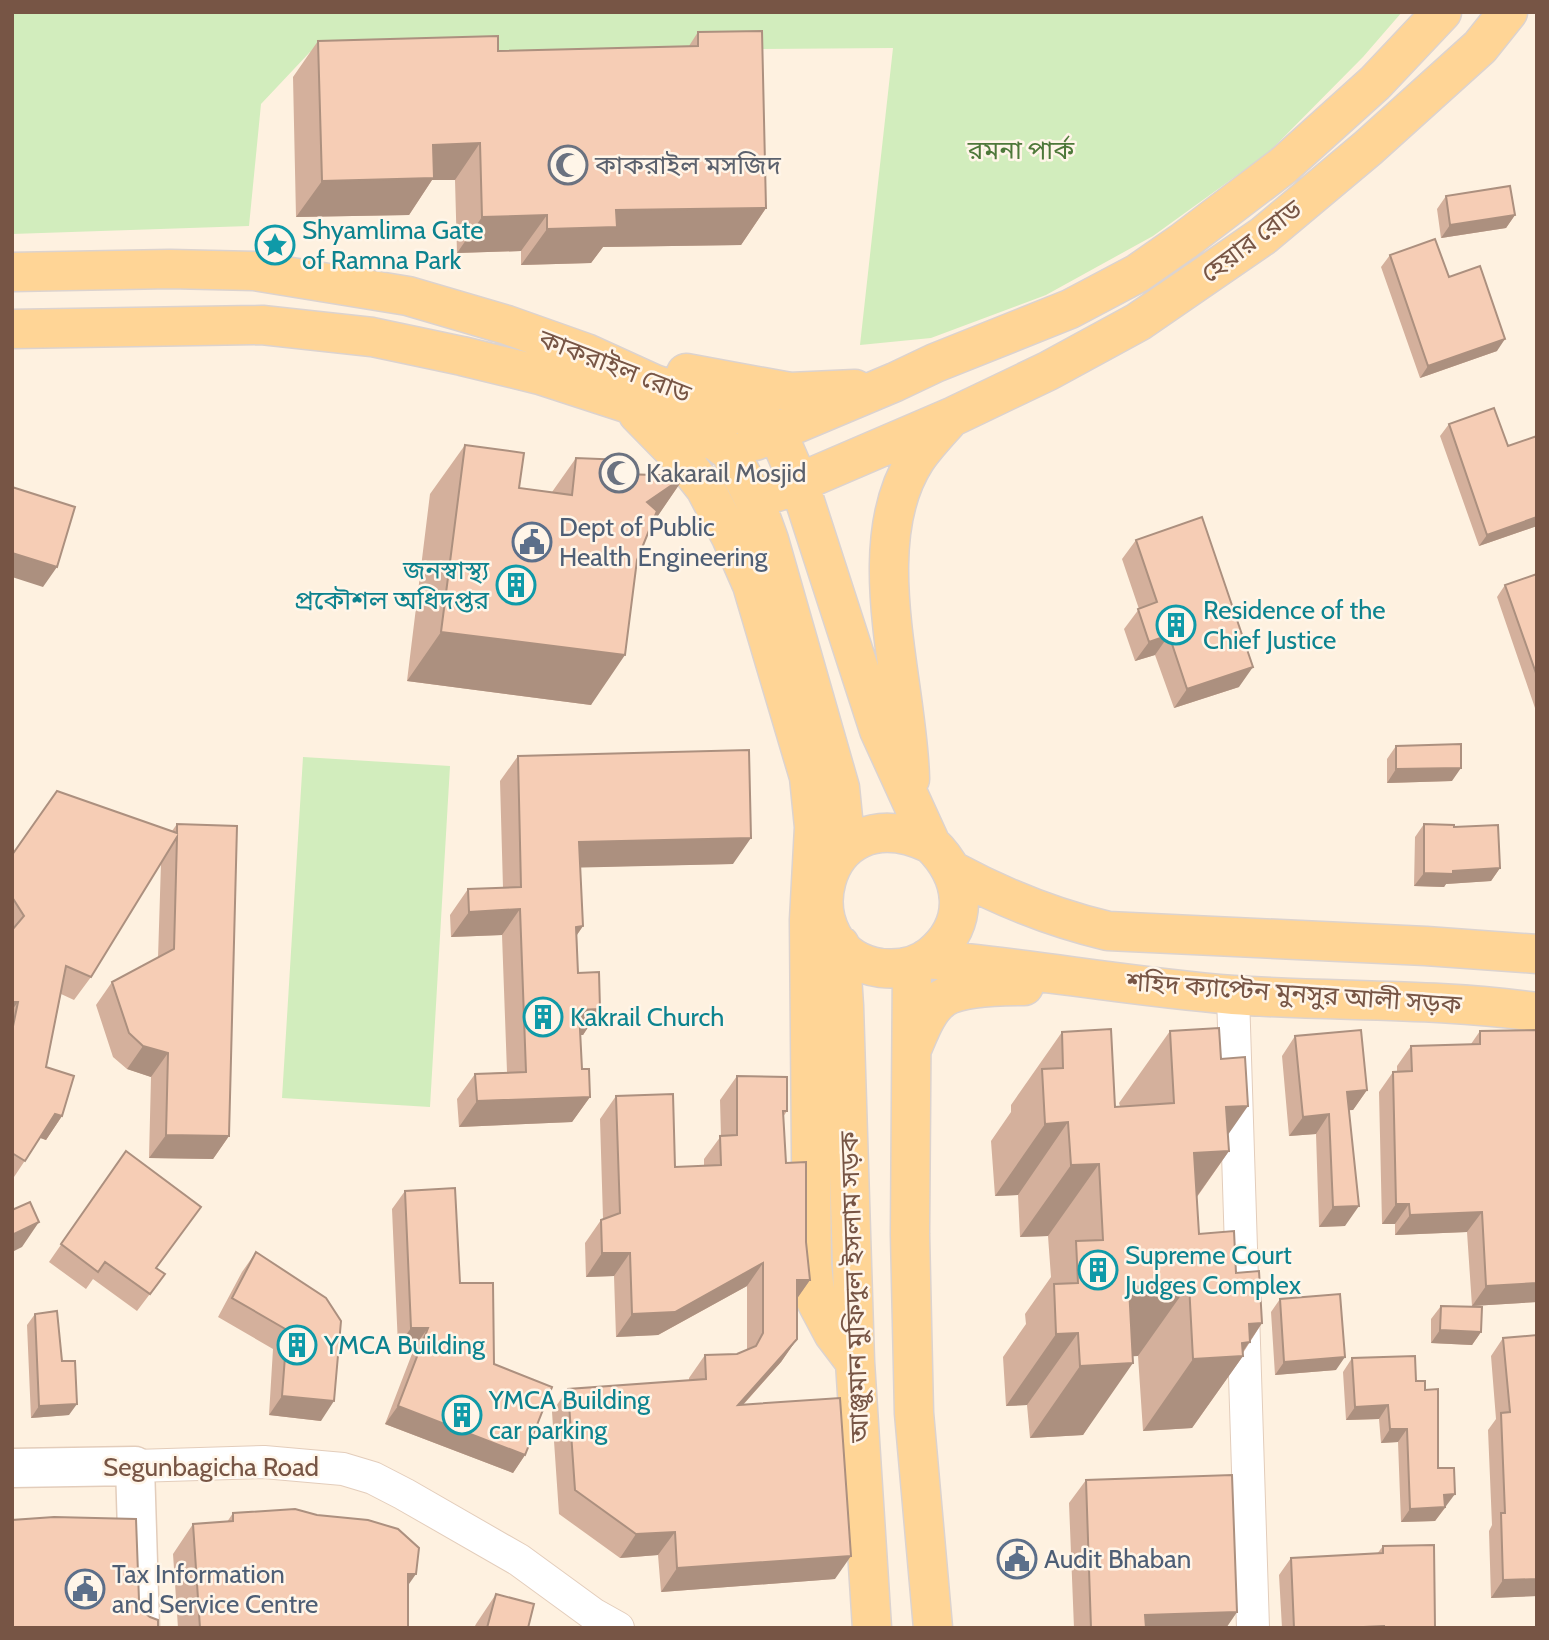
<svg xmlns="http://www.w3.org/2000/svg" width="1549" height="1640" font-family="Cabin,'Noto Sans Bengali',sans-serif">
  <rect width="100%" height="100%" fill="#fef1e0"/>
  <path fill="#d2edbd" d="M12 12H1402L1363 57 1268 153 1153 236 1046 295 931 338 860 345 893 48 310 52 261 104 249 226 12 234Z
    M303 757 450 766 430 1107 282 1098Z"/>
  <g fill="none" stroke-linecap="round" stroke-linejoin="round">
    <defs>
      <path id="minor" d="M1233 995 1253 1628
        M135 1466 264 1462 343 1469 373 1478 404 1494 519 1560 593 1614 618 1628"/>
      <path id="tertiary" d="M12 1468 135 1466 140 1628"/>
      <path id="primary" d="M12 272 170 269 254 271 408 296 507 325 586 353 654 384 764 422 777 432 799 483 879 730 931 844C965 877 971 923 932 955 917 967 899 970 881 968 785 955 815 789 931 844
        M12 329 262 325 372 337 462 356 540 375 626 403 717 442 730 452 755 501 769 540 840 788 846 848
        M686 373 790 392 855 389
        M638 414 681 458 705 488 731 537 752 585 809 777 814 827 809 920 812 1265 816 1301 833 1333 855 1362
        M755 441 895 382 935 363 1070 309 1138 273 1184 241 1284 165 1375 83 1442 12
        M777 492 954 416 1048 371 1138 322 1263 236 1368 148 1480 47 1508 12
        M910 779C908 683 860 545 916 459 925 446 936 434 947 422
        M953 871C1003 898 1053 918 1108 931L1426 946 1537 954
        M840 945 844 1006 855 1362 872 1628
        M926 959C1029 968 1131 987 1233 995 1335 1002 1436 998 1537 1012
        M912 966 910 1234 914 1413 933 1628
        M912 1049C919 1033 927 1009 943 998 962 986 1002 986 1024 986"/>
    </defs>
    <use href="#minor" stroke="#e3cdbb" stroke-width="34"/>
    <use href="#tertiary" stroke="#e3cdbb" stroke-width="41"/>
    <use href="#primary" stroke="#dcd3cf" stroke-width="41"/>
    <use href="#minor" stroke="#fff" stroke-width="32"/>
    <use href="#tertiary" stroke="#fff" stroke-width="38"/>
    <use href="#primary" stroke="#ffd596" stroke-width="38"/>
  </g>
  <path fill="#d4b09c" d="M698 32 766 208 741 245 603 247 591 263 521 265V251L457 253 455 180H432L409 215 296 217 293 77 318 41 498 51 689 46Z
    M1446 196 1515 215 1506 228 1441 238 1437 209Z
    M1390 255 1449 277 1497 351 1420 378 1381 267Z
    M1449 424 1508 446 1537 526 1479 546 1440 436Z
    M465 445 519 488 552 492 576 458 623 474 685 476 652 524 637 560 591 705 407 681 430 494Z
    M1136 540 1239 687 1174 708 1155 655 1135 661 1124 629 1139 609 1122 559Z
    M1537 574V707L1535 708 1497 597 1505 585Z
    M1396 746 1452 781 1387 783V759Z
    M518 756 733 864 580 867 583 926 577 935 578 973 600 1009 583 1035H580L582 1069 590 1097 572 1122 459 1127 457 1099 475 1074 507 1072 502 935 451 937 450 915 468 889 503 888 500 781Z
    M177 824 229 1136 213 1159 149 1158 151 1077 127 1069 113 1057 96 1005 112 982 158 958 161 863 91 977 74 1000 61 994 46 1067 62 1116 46 1140 40 1138 12 1180V855L172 831Z
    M1424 824 1454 827 1500 868 1491 881 1446 884 1444 887 1414 886 1415 837Z
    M1170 1031 1228 1135 1229 1151 1197 1197 1199 1234 1236 1273 1262 1323 1243 1353V1356L1192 1428 1143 1431 1138 1356H1133L1083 1435 1030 1438 1027 1405 1006 1406 1003 1357 1026 1324 1025 1314 1051 1277 1048 1236 1020 1237 1018 1195 995 1196 991 1141 1011 1112V1105L1062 1032 1115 1107 1120 1106 1119 1103Z
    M1480 1031 1537 1302 1472 1306 1467 1232 1395 1235V1224H1382L1379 1092 1393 1072 1397 1071V1066L1411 1046 1471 1044Z
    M1295 1036 1367 1090 1353 1110H1349L1345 1226 1319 1227 1316 1134 1289 1136 1282 1056Z
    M737 1076 787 1111 783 1117 786 1163 806 1242 810 1280 797 1298V1339L781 1362 743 1405 835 1579 661 1592 658 1555 620 1558 559 1514 552 1412 568 1389 689 1380V1378L705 1355 737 1354 747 1350V1286L658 1335 616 1337 614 1276 586 1277 585 1243 601 1220 603 1219 600 1119 616 1096 675 1167 704 1166V1159L721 1136 720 1100Z
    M126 1151 157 1268 165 1274 137 1311 93 1279 86 1289 49 1262Z
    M405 1191 460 1283 494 1364 525 1455 513 1473 385 1424 415 1346H398L392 1209Z
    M256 1252 326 1298 321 1421 269 1415 273 1349 218 1317 242 1272Z
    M1280 1299 1336 1370 1275 1375 1271 1312Z
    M1441 1306 1481 1332 1472 1345 1431 1343V1319Z
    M35 1314 69 1415 31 1418 27 1325Z
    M1503 1338 1537 1596 1491 1598 1489 1531 1492 1525 1488 1430 1496 1419 1491 1356Z
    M1352 1358 1416 1381 1425 1390 1445 1508 1435 1521 1401 1522 1398 1442 1381 1443 1379 1419 1346 1420 1343 1372Z
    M1086 1480 1237 1612 1226 1628H1074L1069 1503Z
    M233 1513 408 1585V1628H178L173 1554 193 1524 227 1522Z
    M1383 1546 1435 1628H1282L1279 1575 1291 1558 1377 1554Z
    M496 1594 528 1628H474L476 1624Z"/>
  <path fill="#ac907f" d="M480 143 455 180H432L409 215 296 217 322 181 433 145Z
    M766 208 741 245 603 247 591 263 521 265 547 229 616 210Z
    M547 215 521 251 457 253 482 217Z
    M1515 215 1506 228 1441 238 1450 225Z
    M1505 339 1497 351 1420 378 1428 366Z
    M685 476 651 526 647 502Z
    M1537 517V526L1479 546 1487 535Z
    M12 553 57 567 43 587 12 577Z
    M441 632 625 655 591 705 407 681Z
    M1169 635 1155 655 1135 661 1149 642Z
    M1253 667 1239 687 1174 708 1187 689Z
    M1461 768 1452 781 1387 783 1396 769Z
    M751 838 733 864 561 868 579 842Z
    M1500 868 1491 881 1446 884 1444 887 1414 886 1424 873Z
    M520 909 502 935 451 937 469 912Z
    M583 926 565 952 576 927Z
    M12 1002H18L12 1010Z
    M600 1009 583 1035H561L579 1010Z
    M143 1046 168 1053 151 1077 127 1069Z
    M1367 1090 1353 1110 1333 1111 1347 1092Z
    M590 1097 572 1122 459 1127 477 1101Z
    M1248 1106 1216 1152 1229 1151 1178 1223 1144 1226 1226 1107Z
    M55 1114 62 1116 46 1140 38 1137Z
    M1329 1114 1316 1134 1289 1136 1303 1117Z
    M1068 1122 1018 1195 995 1196 1045 1124Z
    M166 1135 229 1136 213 1159 149 1158Z
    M1099 1164 1048 1236 1020 1237 1071 1165Z
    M1396 1204H1409L1395 1224H1382Z
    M1359 1206 1345 1226 1319 1227 1333 1207Z
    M1482 1212 1467 1232 1395 1235 1410 1215Z
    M39 1222 22 1247 12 1252V1235Z
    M602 1253H630L614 1276 586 1277Z
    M763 1263 747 1286 658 1335 616 1337 632 1314Z
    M797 1280H810L794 1303Z
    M1537 1283V1302L1472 1306 1486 1286Z
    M1189 1284 1138 1356 1079 1359 1129 1287Z
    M1262 1323 1240 1356H1243L1192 1428 1143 1431 1193 1359 1249 1324Z
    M411 1328H428L415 1346H398Z
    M1440 1330 1481 1332 1472 1345 1431 1343Z
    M1078 1333 1027 1405 1006 1406 1056 1334Z
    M797 1339 781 1362 722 1428 738 1405Z
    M1345 1357 1336 1370 1275 1375 1284 1362Z
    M1133 1363 1083 1435 1030 1438 1080 1366Z
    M282 1396 334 1401 321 1421 269 1415Z
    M77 1404 69 1415 31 1418 39 1406Z
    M1388 1405 1379 1419 1346 1420 1355 1407Z
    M398 1406 525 1455 513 1473 385 1424Z
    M1390 1429H1407L1398 1442 1381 1443Z
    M1455 1494 1435 1521 1401 1522 1410 1509 1444 1495Z
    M675 1532 658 1555 620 1558 636 1534Z
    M851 1556 835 1579 661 1592 677 1568Z
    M408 1574H416L395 1604Z
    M1537 1579V1596L1491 1598 1503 1580Z
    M1237 1612 1226 1628H1136L1145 1615Z
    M1384 1626 1383 1628H1342Z"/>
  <path fill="#f6cdb5" stroke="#ac907f" stroke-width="2" d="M762 31 766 208 616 210 617 227 547 229V215L482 217 480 143 433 145 434 178 322 181 318 41 498 36V51L698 46V32Z
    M1510 186 1515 215 1450 225 1446 196Z
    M1435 239 1449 277 1480 266 1505 339 1428 366 1390 255Z
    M1494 408 1508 446 1537 436V517L1487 535 1449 424Z
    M465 445 524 453 519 488 572 495 576 458 624 460 623 474 685 476 647 502 657 511 637 560 625 655 441 632Z
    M12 487 75 507 57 567 12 553Z
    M1202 517 1253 667 1187 689 1169 635 1149 642 1138 609 1157 602 1136 540Z
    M1537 574V676L1505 585Z
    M1461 744V768L1396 769V746Z
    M749 750 751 838 579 842 583 926 576 927 578 973 599 972 600 1009 579 1010 582 1069H589L590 1097 477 1101 475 1074 526 1072 520 909 469 912 468 889 521 887 518 756Z
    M57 791 177 833V824L237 826 229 1136 166 1135 168 1053 143 1046 129 1033 112 982 174 949 177 837 91 977 66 966 46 1067 74 1076 62 1116 55 1114 25 1161 12 1153V1031L18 1002H12V930L24 916 12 897V855Z
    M1424 824 1454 825V827L1498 825 1500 868 1453 871V874L1424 873Z
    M1219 1028 1221 1059 1245 1057 1248 1106 1226 1107 1229 1151 1194 1153 1199 1234 1234 1231 1236 1273 1259 1271 1262 1323 1249 1324 1250 1342 1242 1343 1243 1356 1193 1359 1189 1284 1129 1287 1133 1363 1080 1366 1078 1333 1056 1334 1054 1284 1078 1283 1076 1241 1103 1240 1099 1164 1071 1165 1068 1122 1045 1124 1042 1069 1063 1068 1062 1032 1111 1029 1115 1107 1174 1103 1170 1031Z
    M1361 1030 1367 1090 1347 1092 1359 1206 1333 1207 1329 1114 1303 1117 1295 1036Z
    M1537 1030V1283L1486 1286 1482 1212 1410 1215 1409 1204H1396L1393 1072 1412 1071 1411 1046 1480 1044V1031Z
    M737 1076 787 1077V1111H783L786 1163 806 1162V1242L810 1280H797V1339L738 1405 840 1398 851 1556 677 1568 675 1532 636 1534 575 1490 568 1389 706 1379 705 1355 737 1354 756 1346 763 1333V1263L675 1312 632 1314 630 1253H602L601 1220 620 1213 616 1096 673 1094 675 1167 721 1165 720 1136 737 1135Z
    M126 1151 201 1207 156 1268 165 1274 150 1294 105 1262 98 1272 61 1244Z
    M455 1188 460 1283H493L494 1364 552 1387 525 1455 398 1406 428 1328H411L405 1191Z
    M30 1202 39 1222 12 1235V1210Z
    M256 1252 326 1298 341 1321 334 1401 282 1396 287 1330 232 1298Z
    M1340 1294 1345 1357 1284 1362 1280 1299Z
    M1441 1306 1482 1307 1481 1332 1440 1330Z
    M57 1311 62 1361H75L77 1404 39 1406 35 1314Z
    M1537 1335V1579L1503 1580 1501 1513H1505L1501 1413 1510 1412 1503 1338Z
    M1415 1356 1416 1381H1425V1390L1438 1389V1468H1454L1455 1494 1444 1495 1445 1507 1410 1509 1407 1429H1390L1388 1405 1355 1407 1352 1358Z
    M1232 1475 1237 1612 1145 1615 1146 1628H1091L1086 1480Z
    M295 1509 317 1515 368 1520 398 1529 419 1548 416 1574H408V1628H200L193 1524 233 1521V1513Z
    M54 1517 136 1519 139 1600 142 1611 150 1617 158 1620V1628H12V1520Z
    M1434 1545 1435 1628H1384V1626L1342 1628H1294L1291 1558 1383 1553V1546Z
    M496 1594 534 1604 528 1628H487Z"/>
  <defs>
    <symbol id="mosque-ring" viewBox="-11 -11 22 22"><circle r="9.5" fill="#fff5e8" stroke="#6b7280" stroke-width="1.5"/><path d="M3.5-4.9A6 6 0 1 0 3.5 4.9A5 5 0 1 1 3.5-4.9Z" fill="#6b7280"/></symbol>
    <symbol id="sight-ring" viewBox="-11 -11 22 22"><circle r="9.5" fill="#fff5e8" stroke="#0f9aa8" stroke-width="1.5"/><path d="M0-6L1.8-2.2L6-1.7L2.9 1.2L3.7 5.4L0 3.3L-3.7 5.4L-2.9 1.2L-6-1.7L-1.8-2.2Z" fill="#0f9aa8"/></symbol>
    <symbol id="civic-ring" viewBox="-11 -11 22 22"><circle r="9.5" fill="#fff5e8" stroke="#5c6f8a" stroke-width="1.5"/><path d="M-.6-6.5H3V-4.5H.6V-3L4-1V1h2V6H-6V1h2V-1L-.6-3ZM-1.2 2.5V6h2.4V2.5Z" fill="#5c6f8a"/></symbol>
    <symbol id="building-ring" viewBox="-11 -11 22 22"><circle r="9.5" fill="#fff5e8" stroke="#0f9aa8" stroke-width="1.5"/><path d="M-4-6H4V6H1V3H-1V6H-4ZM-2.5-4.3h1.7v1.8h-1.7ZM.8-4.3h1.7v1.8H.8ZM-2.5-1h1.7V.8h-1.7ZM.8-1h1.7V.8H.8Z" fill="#0f9aa8"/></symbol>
  </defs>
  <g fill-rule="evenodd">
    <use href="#mosque-ring" x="546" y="143" width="44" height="44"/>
    <use href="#sight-ring" x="253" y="223" width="44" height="44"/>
    <use href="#mosque-ring" x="597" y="451" width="44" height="44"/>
    <use href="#civic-ring" x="510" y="520" width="44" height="44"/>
    <use href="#building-ring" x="494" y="563" width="44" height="44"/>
    <use href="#building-ring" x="1154" y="603" width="44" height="44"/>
    <use href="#building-ring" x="521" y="995" width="44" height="44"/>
    <use href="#building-ring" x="1076" y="1248" width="44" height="44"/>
    <use href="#building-ring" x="275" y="1323" width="44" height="44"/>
    <use href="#building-ring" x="440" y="1393" width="44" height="44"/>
    <use href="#civic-ring" x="995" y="1537" width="44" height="44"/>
    <use href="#civic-ring" x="63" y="1567" width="44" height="44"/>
  </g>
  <g text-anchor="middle" stroke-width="5" stroke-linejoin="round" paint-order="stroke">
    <g font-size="26" fill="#4e783a" stroke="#fff5e8">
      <text x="1021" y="159">রমনা পার্ক</text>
    </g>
    <g font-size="26" fill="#5b616d" stroke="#fff5e8" text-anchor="start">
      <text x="595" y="174">কাকরাইল মসজিদ</text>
      <text x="646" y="482">Kakarail Mosjid</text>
    </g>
    <g font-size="26" fill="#0d838f" stroke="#fff5e8" text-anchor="start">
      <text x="302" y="239">Shyamlima Gate<tspan x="302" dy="30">of Ramna Park</tspan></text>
      <text x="489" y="579" text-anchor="end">জনস্বাস্থ্য<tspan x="489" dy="30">প্রকৌশল অধিদপ্তর</tspan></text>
      <text x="1203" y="619">Residence of the<tspan x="1203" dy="30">Chief Justice</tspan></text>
      <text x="570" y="1026">Kakrail Church</text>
      <text x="1125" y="1264">Supreme Court<tspan x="1125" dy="30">Judges Complex</tspan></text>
      <text x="324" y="1354">YMCA Building</text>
      <text x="489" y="1409">YMCA Building<tspan x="489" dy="30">car parking</tspan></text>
    </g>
    <g font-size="26" fill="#775545" stroke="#fff5e8">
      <text transform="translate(1251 241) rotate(-37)" y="9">হেয়ার রোড</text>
      <text transform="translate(615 366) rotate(21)" y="9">কাকরাইল রোড</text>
      <text transform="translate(1294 993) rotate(4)" y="9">শহিদ ক্যাপ্টেন মুনসুর আলী সড়ক</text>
      <text transform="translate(854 1287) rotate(-92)" y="9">আঞ্জুমান মুফিদুল ইসলাম সড়ক</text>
      <text x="211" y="1476">Segunbagicha Road</text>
    </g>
    <g font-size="26" fill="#4e5e75" stroke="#fff5e8" text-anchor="start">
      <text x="559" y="536">Dept of Public<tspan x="559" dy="30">Health Engineering</tspan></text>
      <text x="1044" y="1568">Audit Bhaban</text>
      <text x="112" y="1583">Tax Information<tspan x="112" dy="30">and Service Centre</tspan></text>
    </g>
  </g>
  <rect width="1549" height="1640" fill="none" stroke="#775545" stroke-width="28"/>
</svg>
